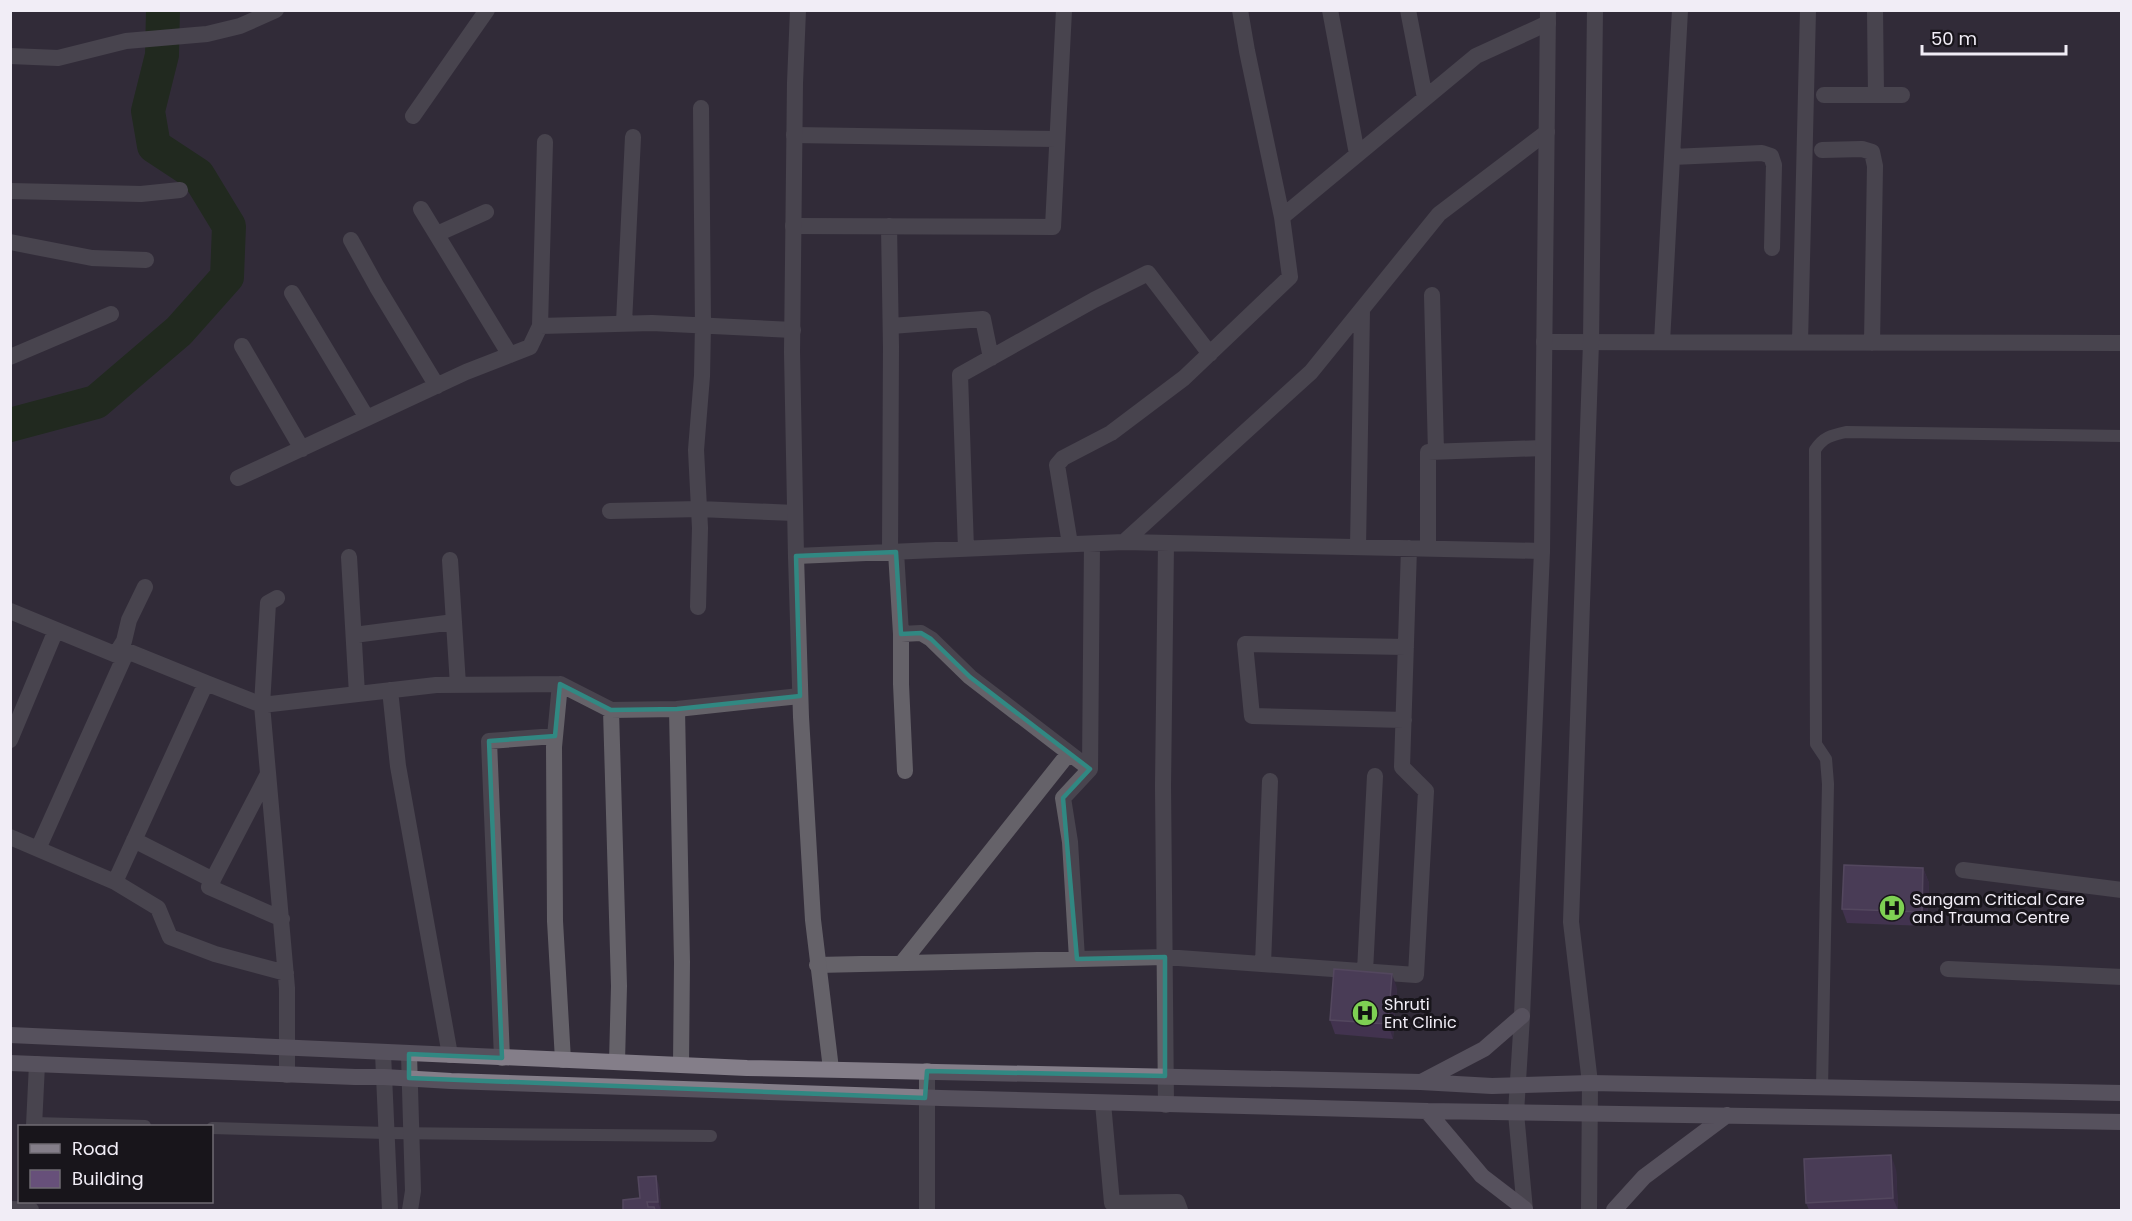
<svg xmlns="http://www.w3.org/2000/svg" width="2132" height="1221" font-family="Poppins,sans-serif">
  <rect width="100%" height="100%" fill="#322c39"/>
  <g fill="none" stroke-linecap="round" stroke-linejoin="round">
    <path stroke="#0e2602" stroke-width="34" d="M10 425 96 402 179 331 227 277 229 226 198 175 154 146 148 111 162 55 163 10"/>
    <path stroke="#656269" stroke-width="12" d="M1822 1088 1828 784 1826 759 1816 744 1815 450C1823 437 1832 435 1846 432L2122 436
      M34 1123 145 1126
      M212 1128 386 1133 711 1136"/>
    <path stroke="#656269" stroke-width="16" d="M1240 10 1247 51 1282 217
      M1330 10 1357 154
      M1408 10 1425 98
      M1875 10 1876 95
      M1824 95H1902
      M413 116 487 10
      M794 135 1057 139
      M545 142 540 326 652 323 793 330
      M1822 150 1862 149 1872 152 1875 166 1872 343
      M1672 157 1762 153 1771 156 1774 165 1772 248
      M10 191 141 194 180 190
      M421 209 510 355
      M793 226 1053 227 1064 10
      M889 226 891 347 890 552
      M437 234 486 212
      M351 240 377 287 437 386
      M10 242 92 258 146 260
      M292 293 367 418
      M1432 295 1436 452
      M624 323 633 137
      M891 326 983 319 991 358
      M1544 342 2122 343
      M1662 342 1680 10
      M1800 342 1808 10
      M242 346 302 449
      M10 357 111 314
      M238 478 466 372 530 347 540 326
      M610 511 699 509 795 513
      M1124 542 1542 551
      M1070 544 1057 465 1063 458 1111 433 1184 378 1290 277 1282 217 1476 56 1548 23
      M1358 547 1362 309
      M1428 548V452L1543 448
      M966 549 960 375 1094 300 1148 273 1210 354
      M896 552 901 634 921 633 931 639 970 677 1090 769
      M796 556 1124 542 1311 372 1439 214 1547 132
      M349 557 357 694
      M450 560 458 685
      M277 598 268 603 262 705 206 683 115 882 158 908 170 937 215 954 286 973
      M698 607 700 528 696 450 702 376 703 325 701 108
      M10 611 124 658
      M901 634V684L905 771
      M354 635 454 622
      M116 654 124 641 129 620 145 587
      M560 684 554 747 555 921 563 1060
      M390 690 398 766 450 1055
      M1404 720 1252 716 1245 644 1406 647
      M10 740 56 630
      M268 774 209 887 282 919
      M10 837 115 882
      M134 840 213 880
      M38 849 127 651 206 683
      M1963 870 2122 890
      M1077 959 1070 842 1063 798 1090 769 1092 544
      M902 963 1069 753
      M1263 964 1270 781
      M817 965 1165 957 1416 975 1426 791 1402 767 1409 548
      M1948 969 2122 977
      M1365 971 1375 776
      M383 1053 390 1210
      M409 1054 413 1191 410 1210
      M502 1058 489 741 555 736
      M617 1062 619 986 611 710 677 709
      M681 1065 682 962 677 709 800 696
      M927 1071V1210
      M287 1075V988L262 705 436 685 560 684 611 710
      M1103 1103 1112 1203 1177 1202 1180 1210
      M1166 1105 1163 786 1166 543
      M34 1126 37 1064
      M10 1209 31 1210"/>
    <path stroke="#656269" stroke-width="16" d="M798 10 795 83 792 352 796 556 801 717 813 920 831 1069
      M10 56 58 58 126 41 207 34 240 26 276 10
      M1525 1210 1516 1113 1522 1016 1542 551 1548 10
      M1589 1210 1590 1083 1571 922 1591 342 1595 10"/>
    <path stroke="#847e89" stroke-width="16" d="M10 1035 747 1068 1421 1082 1492 1086 1590 1083 2122 1093
      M10 1063 355 1077H384L451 1081 941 1098 1427 1111 2122 1122
      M1421 1082 1484 1049 1522 1016
      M1427 1111 1482 1176 1525 1209
      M1614 1210 1644 1177 1727 1115"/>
  </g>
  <path fill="#573d6a" d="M1923 868 1929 883 1927 926 1847 923 1842 909Z
    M1397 988 1393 1039 1335 1034 1330 1020Z
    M1896 1169 1898 1210H1809L1806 1203Z
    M659 1185 661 1210H623L640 1198Z"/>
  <path fill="#412e50" d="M1923 868 1929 883 1927 926 1922 912Z
    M1392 974 1397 988 1393 1039 1388 1024Z
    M1891 1155 1896 1169 1898 1210 1893 1198Z
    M656 1176 659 1185 661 1210 658 1202Z"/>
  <path fill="#67507a" stroke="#7d698d" stroke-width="1.5" d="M1844 865 1923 868 1922 912 1842 909Z
    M1334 969 1392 974 1388 1024 1330 1020Z
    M1891 1155 1893 1198 1806 1203 1804 1159Z
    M656 1176 658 1202H647L648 1207H654L655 1210H623V1200L640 1198 638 1177Z"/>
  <path d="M0 0H2132V1221H0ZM896 552 901 634 921 633 931 639 970 677 1090 769 1063 798 1077 959 1165 957V1076L927 1071 925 1098 409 1078V1054L502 1058 489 741 555 736 560 684 611 710 677 709 800 696 796 556Z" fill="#322c39" fill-opacity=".55" fill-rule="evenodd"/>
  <path fill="none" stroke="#318882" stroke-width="4.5" stroke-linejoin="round" d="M896 552 901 634 921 633 931 639 970 677 1090 769 1063 798 1077 959 1165 957V1076L927 1071 925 1098 409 1078V1054L502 1058 489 741 555 736 560 684 611 710 677 709 800 696 796 556Z"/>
  <defs>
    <symbol id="hospital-disc" viewBox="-11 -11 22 22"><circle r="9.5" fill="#7ed053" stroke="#18151b"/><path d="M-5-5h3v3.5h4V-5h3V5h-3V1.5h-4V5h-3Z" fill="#111"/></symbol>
  </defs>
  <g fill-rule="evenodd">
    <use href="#hospital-disc" x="1877" y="893" width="30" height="30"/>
    <use href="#hospital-disc" x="1350" y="998" width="30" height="30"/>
  </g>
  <g text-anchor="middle" stroke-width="6" stroke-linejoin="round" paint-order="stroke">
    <g font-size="16" fill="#f1edf6" stroke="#18151b" text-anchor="start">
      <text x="1912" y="905">Sangam Critical Care<tspan x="1912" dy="18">and Trauma Centre</tspan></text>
      <text x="1384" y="1010">Shruti<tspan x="1384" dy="18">Ent Clinic</tspan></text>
    </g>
  </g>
  <rect width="2132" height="1221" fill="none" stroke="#f1edf6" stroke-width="24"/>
  <rect x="18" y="1125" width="195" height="78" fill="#18151b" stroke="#6f6b73" stroke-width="1.5"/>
  <rect x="30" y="1144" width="30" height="9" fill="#847e89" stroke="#6f6b73" stroke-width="1.5"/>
  <text x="72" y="1155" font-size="18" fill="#f1edf6">Road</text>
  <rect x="30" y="1170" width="30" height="18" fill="#67507a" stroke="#6f6b73" stroke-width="1.5"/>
  <text x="72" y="1185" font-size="18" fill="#f1edf6">Building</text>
  <path d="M1922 45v9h144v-9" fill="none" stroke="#f1edf6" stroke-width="3"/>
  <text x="1931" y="45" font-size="18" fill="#f1edf6" stroke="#18151b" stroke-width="4.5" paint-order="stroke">50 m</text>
</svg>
